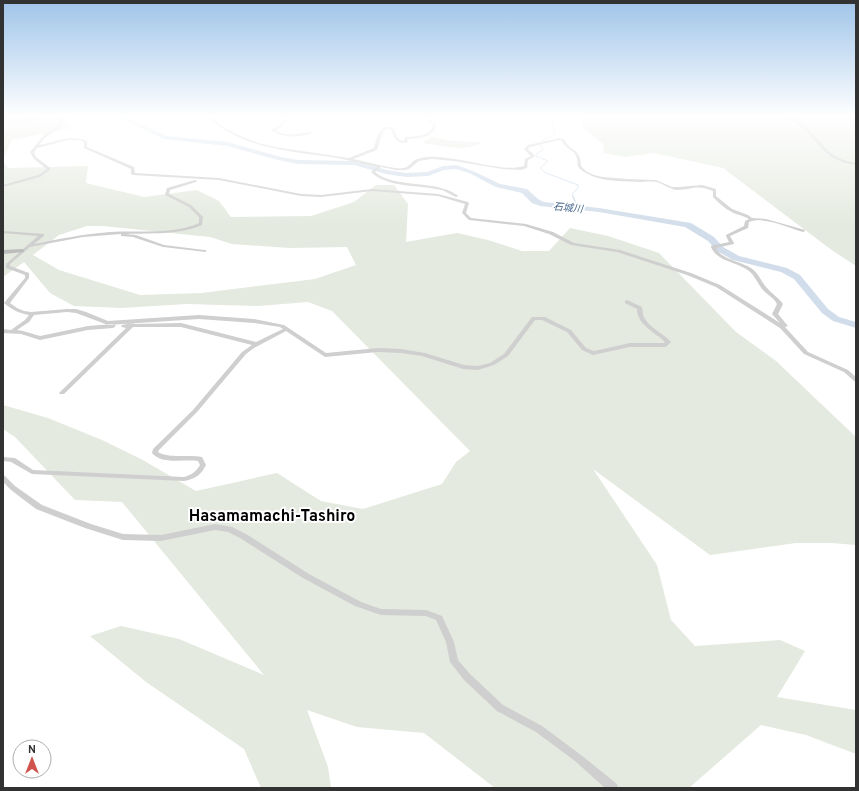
<svg xmlns="http://www.w3.org/2000/svg" width="859" height="791" font-family="Overpass,'Noto Sans JP',sans-serif">
  <rect width="100%" height="100%" fill="#fff"/>
  <path fill="#e4eadf" fill-rule="evenodd" d="M3 117H68L72 128 12 140 3 159Z
    M586 117H856V266L833 251 723 168 654 153 625 157 604 153 603 144 581 127Z
    M432 137 451 141 481 142C466 153 439 145 422 143Z
    M3 161 8 168 88 166 86 183 144 197 197 190 219 201 231 217 311 216 354 202 376 185H394L408 204 406 242 457 233 488 240 522 251H549L570 228 608 236 659 253 736 332 776 361 856 437V545L832 543H796L710 555 593 469 657 565 671 620 695 646 780 640 805 651 777 697 856 710V754L806 735 761 725 689 788H495L424 733 357 727 307 710 328 767 331 788H261L244 749 146 682 90 636 121 626 179 639 264 675 122 502 75 500 15 437 3 429V405L48 418 102 440 141 459 196 491 277 473 321 501 363 509 442 484 456 462 470 451 332 311 308 302 258 306 187 304 121 308 74 306 50 293 24 262 3 277ZM87 226H103L210 237 232 244 290 248 347 247 356 265 315 279 202 293 140 295 59 270 33 255 59 235Z"/>
  <g fill="none" stroke-linecap="round" stroke-linejoin="round">
    <path stroke="#d1ddea" stroke-width="1" d="M546 117 552 122 555 134 543 140 540 144 543 150 536 154V156L548 161 540 168 546 173 578 185V188L572 194 574 198"/>
    <path stroke="#d1ddea" stroke-width="1.5" d="M573 197 578 208"/>
    <path fill="#d1ddea" fill-rule="evenodd" d="M118 117H126L167 136 227 142 281 157 298 160 354 161 387 170 406 173 427 172 443 166 456 165 473 171 500 184 527 189 538 199 544 202 599 208 691 223 714 237 723 247 739 256 787 268 800 275 828 309 839 317 856 322V328L833 321 822 313 794 279 781 272 733 260 717 251 708 241 685 227 599 212 540 206 532 203 522 193 496 187 469 173 456 169 444 170 428 176 406 177 386 174 354 165 298 164 278 160 227 146 164 139Z"/>
    <path fill="#cfcfcf" fill-rule="evenodd" d="M3 117C6 118 9 120 12 121 22 123 32 117 42 117 31 121 13 127 3 119Z
      M55 117H59L63 121 62 126 46 137 39 145C56 142 71 134 87 141V147L134 167 135 173 219 178 301 194 321 195 372 189 438 194 468 202 469 203 466 213 471 218 526 224 553 232 574 243 620 250 691 273 720 285 780 323 772 314 777 304C774 298 769 296 764 291 758 285 756 277 749 271 738 262 717 262 711 247V246L729 242 726 236V235L744 226 745 221 749 219C743 215 736 215 730 211 724 208 718 202 713 197V191C696 184 692 190 677 190 669 189 664 184 657 182 651 181 644 182 639 182 618 181 593 182 578 167 577 163 578 159 576 156 573 149 565 149 562 141L559 140 530 147 528 149 535 156 528 160 527 168 521 170 503 169 454 161 431 159 419 161 409 169 405 170H396L381 167 375 172C395 189 434 179 457 195L458 196 456 197C451 195 447 192 442 190 421 185 387 188 371 172L377 167C362 163 347 160 332 157 288 151 242 148 207 117H211L225 128 241 136 258 143 275 147 349 158 374 148 378 134 384 127H392C396 132 397 141 404 141L405 137C415 136 430 137 433 125L424 117H428L437 125C433 138 419 138 408 139L407 143C395 144 395 137 390 129H386L382 134 377 150 353 159C365 161 393 170 404 168 409 167 412 161 417 159 428 155 443 157 454 159 473 161 506 172 524 166L525 159 531 156 524 149 528 145 559 138 564 139C570 152 581 148 581 166L586 171 594 175 603 177 627 179 656 180 672 187H679L702 185 716 189V196L732 209 748 215 752 218 766 219 805 230V231L803 232C788 228 764 216 749 222L748 228 730 236 734 243V244L716 248C722 260 740 261 751 268 759 273 761 282 767 288 772 294 778 297 783 304L778 314 788 326 785 327 808 352 848 370 856 377V382L854 381 844 372 804 354 780 328 716 287 687 275 617 252 571 245 549 234 524 226 469 220 462 213 465 204 438 196 372 191 321 197 301 196 219 180 133 175 131 174V169L84 148V142L80 140H68L37 148 34 152 36 157 50 168V170L40 177 3 187V185L38 175 47 169 34 159 30 152 44 135 58 126 59 121Z
      M279 117H283L288 120 282 127 275 130C286 137 298 134 310 132L312 133C299 138 282 138 271 130L280 125 284 120Z
      M788 117C803 117 822 148 835 156 842 160 849 162 856 163V165C827 160 824 150 806 131 800 125 794 122 788 117Z
      M195 180 197 181 196 182 170 190 169 194 191 205 203 217 202 225C179 235 151 233 126 234L136 235 164 245 204 250H206V252L163 247 133 237 121 236V234L83 237 30 247 10 264V266L29 273V278L10 303 17 308 24 311 31 312 67 309H76L86 312 108 321 199 315 254 319 284 325 326 353 378 348 401 349 425 353 464 365 478 366 490 363 504 354 532 317H545L571 330 586 348 594 351 630 343H664L665 342C655 332 637 325 637 309L625 303V301L627 300 642 307C643 310 642 313 644 317 649 328 663 333 671 342L667 346 665 347H630L593 355 582 350 567 332 542 320H535L508 356 494 365 478 370 463 369 422 356 401 353 378 352 325 357 286 331 254 348 246 354 197 412 159 450 158 452C169 459 189 454 202 457L206 465C201 475 195 479 184 481L32 474 11 462 3 461V457L15 458 33 470 184 477C191 475 196 472 200 465L198 461C184 459 162 465 152 453L153 449 193 410 242 352 252 345 181 327H133L64 394H60L59 393 126 328 122 327 121 326 122 325 132 323 134 324 181 323 256 342 283 329 280 327 254 323 199 319 108 325 76 313 67 312 34 315 29 322 17 330 23 331 40 336 88 326 113 324 116 326 113 328 88 330 40 340 21 334 3 333V329L11 330 25 320 29 315C19 313 12 310 4 303L25 278V275L6 268V264L38 236 3 233V231L44 234V236L34 244C59 239 84 234 110 232 138 230 173 235 199 223V217L189 207 165 195 167 188Z
      M3 476H5L15 486 42 505 91 524 123 534 161 535 215 524 232 527 246 534 309 574 361 602 381 609 426 610 442 616 454 642 458 660 470 674 503 705 542 726 581 755 617 784 618 788H605L575 761 536 732 497 711 464 680 450 662 446 642 436 620 426 616 381 615 355 606 303 578 240 538 228 532 215 530 161 541 123 540 85 528 36 509 11 490 3 482Z"/>
    <path fill="#bcbcbc" fill-rule="evenodd" d="M22 249 24 250V252L3 254V250Z"/>
  </g>
  <linearGradient id="sky" x2="0" y2="1"><stop stop-color="#9fc4e9"/><stop offset="0.51" stop-color="#fff"/><stop offset="1" stop-color="#fff" stop-opacity="0"/></linearGradient>
  <rect width="859" height="228" fill="url(#sky)"/>
  <g text-anchor="middle" stroke-width="4" stroke-linejoin="round" paint-order="stroke">
    <g font-size="10" font-style="italic" fill="#49698b" stroke="#fff">
      <text transform="translate(568 207) rotate(6)" y="4">石城川</text>
    </g>
    <g font-size="16" font-weight="bold" fill="#000" stroke="#fff">
      <text x="272" y="521">Hasamamachi-Tashiro</text>
    </g>
  </g>
  <rect width="859" height="791" fill="none" stroke="#323232" stroke-width="8"/>
  <g transform="translate(32 759)"><circle r="19" fill="#ffffff" stroke="#adadad"/>
  <path d="M0-3L7 15L0 10L-7 15Z" fill="#d0544d"/>
  <text y="-6" font-size="11" font-weight="bold" text-anchor="middle" fill="#323232">N</text>
  </g>
</svg>
